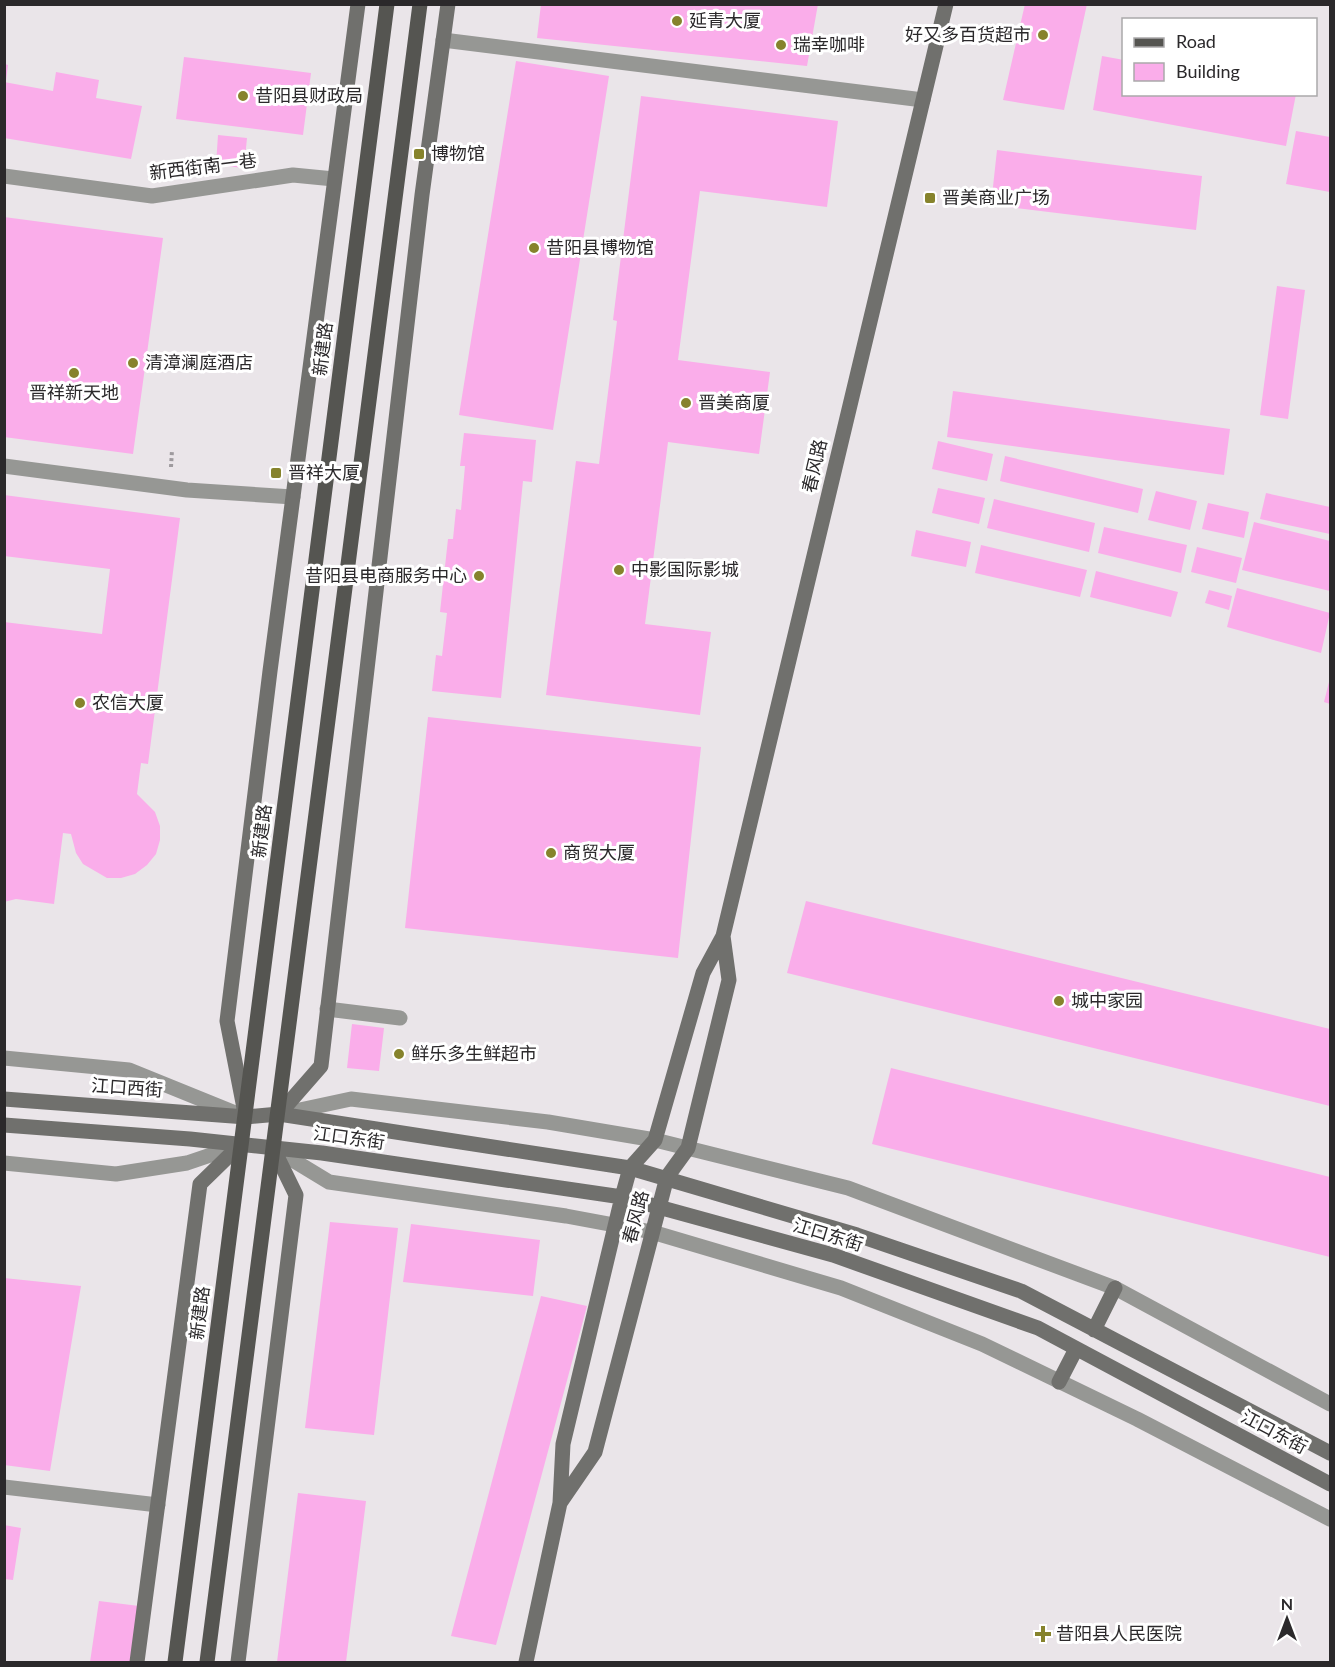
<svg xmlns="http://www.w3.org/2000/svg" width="1335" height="1667" font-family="Lato,'Noto Sans SC',sans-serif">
  <rect width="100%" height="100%" fill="#eae5e9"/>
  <path fill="#faadea" d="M541 4H818L807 66 537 38Z
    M1025 4H1087L1064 110 1003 100Z
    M1102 56 1124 60V94H1296L1286 146 1093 110Z
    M184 57 311 73 303 135 176 119Z
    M516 61 609 76 553 430 459 415Z
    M5 64 8 65 6 81H5Z
    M56 72 99 80 96 98 142 106 131 159 4 138V82L53 91Z
    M641 96 838 121 827 207 700 191 678 360 770 372 759 454 668 442 645 624 711 632 700 715 546 695 576 461 599 464 617 321 613 320Z
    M1296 131 1330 137V192L1286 184Z
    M218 135 247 138 244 168 216 165Z
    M997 150 1202 176 1196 230 991 205Z
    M4 217 163 238 133 454 4 437Z
    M1277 286 1305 290 1288 419 1260 415Z
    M953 391 1230 429 1224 475 947 437Z
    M464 433 536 440 532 482 523 481 501 698 432 691 436 655 442 656 447 613 440 612 448 539H453L456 509 461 510 465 466H460Z
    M938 441 993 454 987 481 932 469Z
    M1005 456 1143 489 1138 513 1000 481Z
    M938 488 985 498 979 524 932 513Z
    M1156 491 1197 501 1190 530 1148 520Z
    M1266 493 1330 507V534L1260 519Z
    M4 495 180 518 148 764 141 763 137 794 155 812 160 826V840L156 854 147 865 135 874 121 878H107L83 864 76 853 71 834 63 833 54 904 16 899 4 902V622L102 634 110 569 4 556Z
    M994 499 1095 523 1089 552 987 528Z
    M1208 503 1249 512 1244 538 1202 529Z
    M1254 522 1330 541V591L1242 570Z
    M1104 527 1187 545 1181 573 1098 553Z
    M916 530 971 542 966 567 911 556Z
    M981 545 1087 570 1080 597 975 573Z
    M1197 547 1242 558 1236 583 1191 572Z
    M1096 571 1178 592 1171 617 1090 597Z
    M1237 588 1330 613 1321 653 1227 627Z
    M1209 590 1232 596 1229 610 1205 603Z
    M1330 678V704L1324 702Z
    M428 717 701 747 678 958 405 928Z
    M806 901 1330 1029V1106L787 973Z
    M352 1024 384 1028 379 1071 347 1068Z
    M891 1068 1330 1177V1257L872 1144Z
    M330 1222 398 1228 374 1435 305 1428Z
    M411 1224 540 1240 533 1296 403 1282Z
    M4 1278 81 1286 50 1471 4 1465Z
    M541 1296 587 1306 496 1645 451 1636Z
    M298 1493 366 1501 346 1662H277Z
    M4 1525 21 1528 13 1580 4 1579Z
    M99 1601 139 1606 131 1662H90Z"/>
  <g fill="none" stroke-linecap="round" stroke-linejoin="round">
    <path stroke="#9e9a9e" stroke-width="4" stroke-dasharray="3 3" stroke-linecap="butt" d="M171 467 172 450"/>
    <path stroke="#969794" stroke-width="15" d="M443 40 923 100
      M4 466 187 490 293 497
      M327 1009 400 1018"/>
    <path stroke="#969794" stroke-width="15" d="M4 176 152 196 293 175 334 179
      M4 1487 158 1505"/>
    <path stroke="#969794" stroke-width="15" d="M4 1058 129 1070 240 1115
      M281 1114 351 1099 548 1122 655 1140 848 1188 1115 1288 1330 1404
      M273 1148 329 1182 566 1216 652 1232 841 1288 982 1344 1137 1419 1330 1519
      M4 1163 116 1174 187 1163 240 1145"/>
    <path stroke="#70706d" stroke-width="15" d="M4 1099 246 1117 279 1114 630 1168 857 1235 1021 1291 1330 1453
      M244 1108 227 1021 270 671 358 4
      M279 1114 321 1066 422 195 448 4
      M4 1125 190 1139 322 1153 622 1197 833 1255 1038 1328 1330 1484
      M1094 1330 1115 1288
      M1059 1382 1076 1349
      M560 1503 595 1452 667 1177 688 1148 729 980 723 936
      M137 1662 200 1184 240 1145
      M238 1662 296 1195 273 1148
      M526 1662 560 1503 563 1444 622 1197 630 1168 655 1140 703 973 723 936 946 4"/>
    <path stroke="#555551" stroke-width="15" d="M175 1662 387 4
      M207 1662 420 4"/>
  </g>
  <g fill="#86832c" stroke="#fff" stroke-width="2">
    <circle cx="677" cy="21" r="6"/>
    <circle cx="1043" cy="35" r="6"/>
    <circle cx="781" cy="45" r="6"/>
    <circle cx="243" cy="96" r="6"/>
    <rect x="413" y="148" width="12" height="12" rx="3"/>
    <rect x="924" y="192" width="12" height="12" rx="3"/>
    <circle cx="534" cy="248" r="6"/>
    <circle cx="133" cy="363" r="6"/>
    <circle cx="74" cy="373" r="6"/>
    <circle cx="686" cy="403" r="6"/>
    <rect x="270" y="467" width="12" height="12" rx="3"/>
    <circle cx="619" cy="570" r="6"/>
    <circle cx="479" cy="576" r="6"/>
    <circle cx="80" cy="703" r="6"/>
    <circle cx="551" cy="853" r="6"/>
    <circle cx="1059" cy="1001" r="6"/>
    <circle cx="399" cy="1054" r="6"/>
    <path d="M1040 1625h6v6h6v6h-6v6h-6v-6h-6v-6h6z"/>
  </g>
  <g text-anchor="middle" stroke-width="6" stroke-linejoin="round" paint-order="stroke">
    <g font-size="18" fill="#2b292b" stroke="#fff" text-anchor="start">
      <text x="689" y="27">延青大厦</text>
      <text x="1031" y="41" text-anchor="end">好又多百货超市</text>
      <text x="793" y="51">瑞幸咖啡</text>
      <text x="255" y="102">昔阳县财政局</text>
      <text x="431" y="160">博物馆</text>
      <text x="942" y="204">晋美商业广场</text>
      <text x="546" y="254">昔阳县博物馆</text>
      <text x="145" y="369">清漳澜庭酒店</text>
      <text x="74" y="399" text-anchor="middle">晋祥新天地</text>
      <text x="698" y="409">晋美商厦</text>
      <text x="288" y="479">晋祥大厦</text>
      <text x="631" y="576">中影国际影城</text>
      <text x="467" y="582" text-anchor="end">昔阳县电商服务中心</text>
      <text x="92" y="709">农信大厦</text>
      <text x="563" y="859">商贸大厦</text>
      <text x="1071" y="1007">城中家园</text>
      <text x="411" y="1060">鲜乐多生鲜超市</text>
      <text x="1056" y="1640">昔阳县人民医院</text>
    </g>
    <g font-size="18" fill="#2b292b" stroke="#fff">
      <text transform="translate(203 167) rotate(-7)" y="6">新西街南一巷</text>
      <text transform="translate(323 349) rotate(-83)" y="6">新建路</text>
      <text transform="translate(815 466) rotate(-77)" y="6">春风路</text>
      <text transform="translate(262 831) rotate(-83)" y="6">新建路</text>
      <text transform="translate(127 1088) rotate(4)" y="6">江口西街</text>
      <text transform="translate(349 1138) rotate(8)" y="6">江口东街</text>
      <text transform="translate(636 1217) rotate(-75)" y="6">春风路</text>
      <text transform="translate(828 1235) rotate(17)" y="6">江口东街</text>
      <text transform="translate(200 1313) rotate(-83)" y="6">新建路</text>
      <text transform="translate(1274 1432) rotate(28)" y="6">江口东街</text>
    </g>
  </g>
  <rect width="1335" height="1667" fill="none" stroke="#2b292b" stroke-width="12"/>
  <rect x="1122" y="18" width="195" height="78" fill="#ffffff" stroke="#aaa9aa" stroke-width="1.5"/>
  <rect x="1134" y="38" width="30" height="9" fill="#555551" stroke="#aaa9aa" stroke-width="1.5"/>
  <text x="1176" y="48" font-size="18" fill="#2b292b">Road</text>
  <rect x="1134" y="63" width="30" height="18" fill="#faadea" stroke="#aaa9aa" stroke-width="1.5"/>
  <text x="1176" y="78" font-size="18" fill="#2b292b">Building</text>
  <g transform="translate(1287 1619)" stroke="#ffffff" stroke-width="4.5" paint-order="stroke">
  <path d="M0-4.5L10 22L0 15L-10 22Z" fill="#2b292b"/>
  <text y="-9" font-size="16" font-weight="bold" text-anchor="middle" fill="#2b292b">N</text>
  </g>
</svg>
